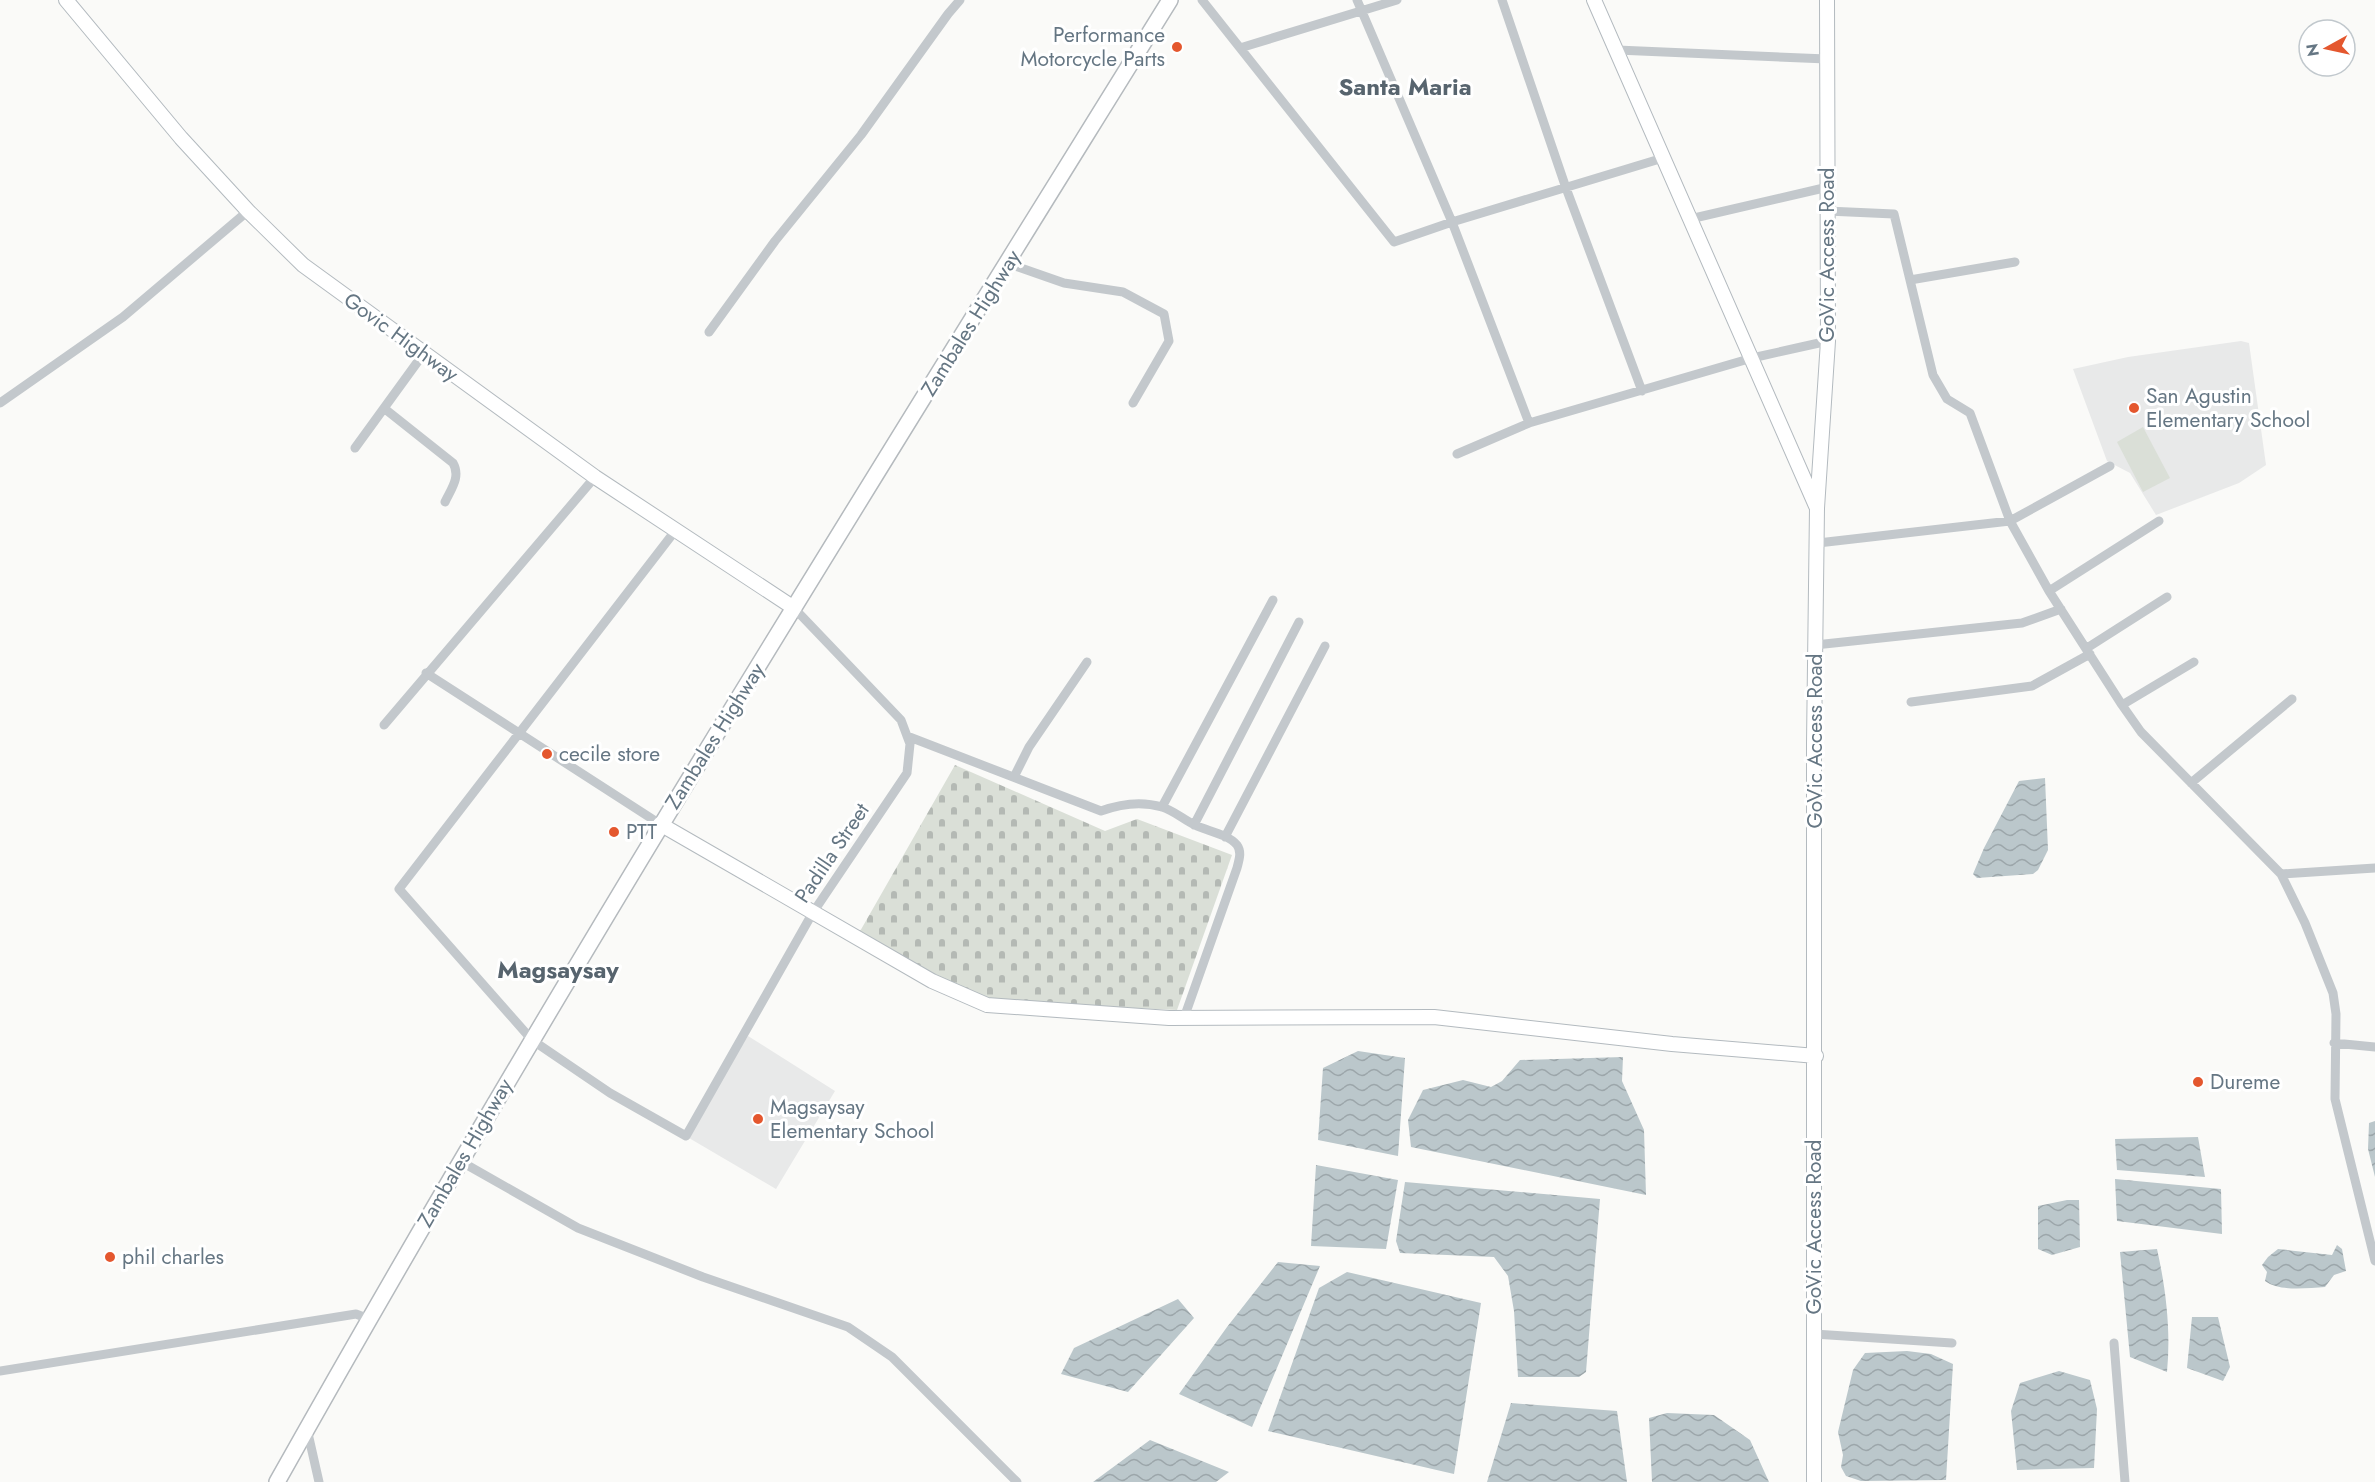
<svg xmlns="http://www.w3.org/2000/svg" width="2375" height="1482" font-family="Jost,sans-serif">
  <defs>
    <pattern id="cemetery-stones" width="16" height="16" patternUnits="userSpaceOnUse" patternTransform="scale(1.5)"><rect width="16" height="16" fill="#dadfd7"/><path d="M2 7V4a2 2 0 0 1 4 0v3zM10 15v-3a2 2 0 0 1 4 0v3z" fill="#b4b9b4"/></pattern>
    <pattern id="water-waves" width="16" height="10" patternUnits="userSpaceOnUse" patternTransform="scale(1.5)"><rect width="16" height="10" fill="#bbc7cb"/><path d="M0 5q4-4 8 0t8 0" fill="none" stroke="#9ca6aa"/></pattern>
  </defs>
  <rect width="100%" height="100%" fill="#fafaf8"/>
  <path fill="#e8e9e9" d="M2241 341 2249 343 2266 465 2239 483 2156 515 2130 473 2107 461 2073 369 2128 357Z
    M748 1036 835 1091 776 1189 689 1138 727 1068Z"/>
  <path fill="#dadfd7" d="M2143 427 2170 478 2143 492 2117 442Z"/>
  <path fill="url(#cemetery-stones)" d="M955 765 1105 831 1137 819 1232 855 1177 1010 981 1001 859 933Z"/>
  <path fill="url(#water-waves)" d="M2045 778 2048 850 2038 870 2033 874 1977 878 1973 874 1984 848 2019 781Z
    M1358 1051 1405 1058 1398 1156 1318 1140 1323 1068Z
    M1623 1057 1622 1081 1644 1130 1646 1195 1411 1147 1408 1120 1423 1090 1463 1080 1491 1087 1502 1081 1520 1060Z
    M2375 1121V1177L2368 1149 2369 1123Z
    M2198 1137 2205 1177 2117 1170 2115 1139Z
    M1316 1165 1398 1180 1386 1249 1311 1246Z
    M2115 1179 2221 1189 2222 1234 2117 1221Z
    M1405 1182 1600 1199 1586 1372 1579 1377H1518L1514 1311 1508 1276 1494 1257 1400 1253 1396 1241Z
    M2067 1200H2079L2080 1247 2052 1255 2038 1249V1206Z
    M2337 1245 2342 1249 2346 1271 2334 1275 2325 1287C2307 1288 2280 1292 2265 1281L2267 1272 2262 1265 2268 1257 2278 1249 2332 1255Z
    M2157 1249C2166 1289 2171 1331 2167 1372L2130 1357 2120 1252Z
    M1278 1262 1320 1266 1252 1427 1179 1394 1227 1327Z
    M1347 1272 1481 1303 1454 1474 1268 1431 1319 1288Z
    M1178 1299 1194 1318 1128 1392 1061 1374 1074 1348Z
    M2192 1317H2218L2230 1367 2223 1381 2187 1368Z
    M1907 1351 1931 1354 1953 1364 1946 1480 1861 1481 1846 1476 1841 1467 1843 1455 1838 1432 1853 1370 1865 1353Z
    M2059 1371 2090 1380 2097 1409 2094 1468 2017 1470 2011 1411 2020 1383Z
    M1511 1403 1617 1411 1627 1482H1487Z
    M1667 1413 1714 1415 1750 1440 1769 1482H1652L1649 1418Z
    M1150 1440 1229 1472 1216 1482H1093Z"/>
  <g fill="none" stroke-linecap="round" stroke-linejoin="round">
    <defs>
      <path id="secondary" d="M66 0 181 138 248 211 303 265 595 477 794 608
        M1594 0 1816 506
        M660 824 932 981 987 1005 1169 1018 1434 1017 1672 1044 1816 1056
        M1814 1482V743L1817 508 1828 341 1827 0"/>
      <path id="primary" d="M277 1482C559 979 866 490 1170 0"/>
    </defs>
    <use href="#secondary" stroke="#b3babf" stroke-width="16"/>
    <use href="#primary" stroke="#b5babe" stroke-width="18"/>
    <path stroke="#c3c8cc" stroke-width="9" d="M1202 0 1394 242 1452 222 1663 158
      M1357 0 1452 222 1529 423
      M1502 0 1566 188 1642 391
      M1240 48 1397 0
      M1617 50 1827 59
      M1827 211 1894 214 1933 375 1947 399 1970 413 2010 521 2049 591 2122 705 2141 732 2281 874 2305 923 2333 993 2336 1014 2335 1099 2375 1261
      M1690 219 1828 187
      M1007 263 1064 283 1123 292 1164 314 1169 341 1133 403
      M1910 280 2015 262
      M709 332 775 241 861 135 948 14 960 0
      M0 403 123 317 248 211
      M385 409 453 463C461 477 451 489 445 502
      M355 448 424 353
      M1457 454 1529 423 1752 358 1828 341
      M675 531 399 889 532 1040 610 1093 686 1136 812 914 907 773 910 744 901 720 794 608
      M1818 543 2010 521 2110 466
      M2049 591 2159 521
      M1815 645 2022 623 2061 609
      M2087 648 2167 597
      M426 673 660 824
      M1911 702 2032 686 2090 654
      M2122 705 2194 662
      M384 725 595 477
      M907 736 1101 811C1120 804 1142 801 1162 807 1173 810 1184 820 1195 825 1207 831 1228 834 1237 845 1242 852 1239 860 1237 868L1184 1018
      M1014 777 1029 747 1087 662
      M2191 783 2292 699
      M1162 807 1273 600
      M1194 825 1299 622
      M1225 837 1325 646
      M2281 874 2375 868
      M2334 1043 2375 1047
      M460 1161 578 1228 703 1277 848 1327 892 1357 1017 1482
      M1814 1334 1952 1343
      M2114 1343 2125 1482
      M0 1371 356 1314 369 1319
      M307 1429 319 1482"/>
    <use href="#secondary" stroke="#fff" stroke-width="14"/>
    <use href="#primary" stroke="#fff" stroke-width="15"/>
  </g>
  <g fill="#e4572e" stroke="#fff" stroke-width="2">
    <circle cx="1177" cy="47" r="6"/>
    <circle cx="2134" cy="408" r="6"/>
    <circle cx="547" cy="754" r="6"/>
    <circle cx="614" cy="832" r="6"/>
    <circle cx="2198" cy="1082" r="6"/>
    <circle cx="758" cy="1119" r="6"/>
    <circle cx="110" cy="1257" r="6"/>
  </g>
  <g text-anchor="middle" stroke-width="6" stroke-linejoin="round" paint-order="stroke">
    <g font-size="21" fill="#657683" stroke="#fff" text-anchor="start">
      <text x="1165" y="42" text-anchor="end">Performance<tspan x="1165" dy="24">Motorcycle Parts</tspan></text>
      <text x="2146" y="403">San Agustin<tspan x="2146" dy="24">Elementary School</tspan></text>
      <text x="559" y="761">cecile store</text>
      <text x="626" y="839">PTT</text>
      <text x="2210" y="1089">Dureme</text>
      <text x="770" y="1114">Magsaysay<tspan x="770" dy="24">Elementary School</tspan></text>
      <text x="122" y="1264">phil charles</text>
    </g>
    <g font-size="21" fill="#657683" stroke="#fff">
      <text transform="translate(1827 255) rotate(-90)" y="7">GoVic Access Road</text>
      <text transform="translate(971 323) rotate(-58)" y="7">Zambales Highway</text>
      <text transform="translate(401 337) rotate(36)" y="7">Govic Highway</text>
      <text transform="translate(715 736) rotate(-58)" y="7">Zambales Highway</text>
      <text transform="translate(1815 741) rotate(-90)" y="7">GoVic Access Road</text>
      <text transform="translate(832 853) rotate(-56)" y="7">Padilla Street</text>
      <text transform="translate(465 1153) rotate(-60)" y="7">Zambales Highway</text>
      <text transform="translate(1814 1227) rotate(-90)" y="7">GoVic Access Road</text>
    </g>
    <g font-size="24" font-weight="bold" fill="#57646e" stroke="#fff">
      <text x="1405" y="95">Santa Maria</text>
      <text x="558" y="978">Magsaysay</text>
    </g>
  </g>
  <g transform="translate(2327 48) rotate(262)"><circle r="28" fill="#ffffff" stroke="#c1c8cd" stroke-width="1.5"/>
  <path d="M0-4.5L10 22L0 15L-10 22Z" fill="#e4572e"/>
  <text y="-9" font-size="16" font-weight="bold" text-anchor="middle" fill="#657683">N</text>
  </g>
</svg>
